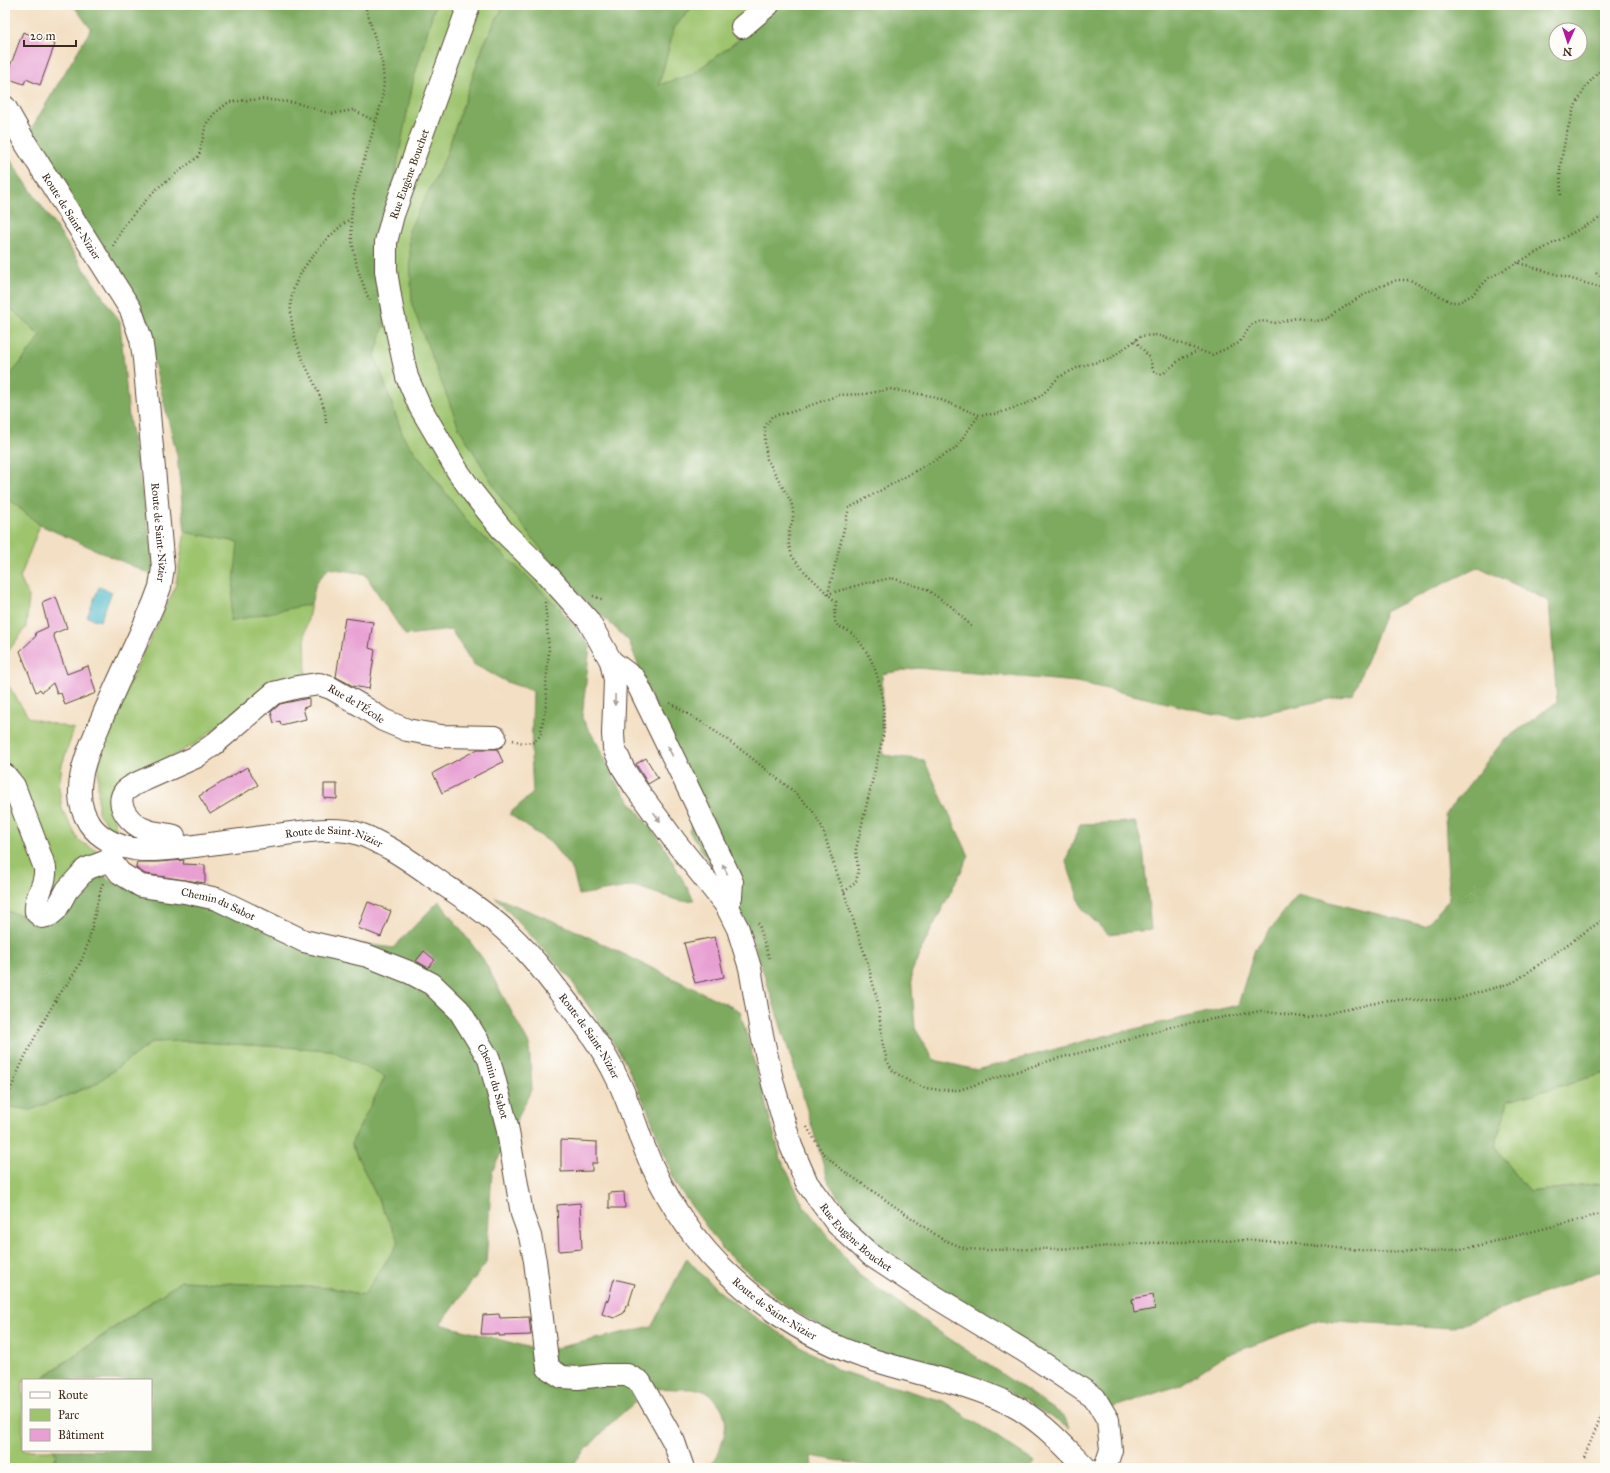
<svg xmlns="http://www.w3.org/2000/svg" width="1610" height="1473" font-family="'IM FELL Great Primer',serif">
  <rect width="100%" height="100%" fill="#fdfcf7"/>
  <filter id="ink" filterUnits="userSpaceOnUse"><feTurbulence type="fractalNoise" baseFrequency=".025" numOctaves="2"/><feDisplacementMap in="SourceGraphic" scale="8" xChannelSelector="R" yChannelSelector="G"/><feConvolveMatrix kernelMatrix="1 2 1 2 8 2 1 2 1" color-interpolation-filters="sRGB"/></filter>
  <filter id="wash" filterUnits="userSpaceOnUse"><feTurbulence type="fractalNoise" baseFrequency=".012" numOctaves="4" result="noise"/><feDisplacementMap in="SourceGraphic" scale="16" xChannelSelector="R" yChannelSelector="G"/><feGaussianBlur stdDeviation="0.9" result="paint"/><feColorMatrix in="noise" values="0 0 0 0 0 0 0 0 0 0 0 0 0 0 0 0 0 1.4 0 .05"/><feComposite in="paint" operator="in"/></filter>
  <g filter="url(#wash)">
    <rect width="100%" height="100%" fill="#f3dfc3"/>
    <path fill="#9ec46e" stroke="#6c7746" d="M435 5H504L484 44 445 158 502 499 570 586 561 610 520 570 470 525 403 436 375 356 386 317 379 246 414 77Z
      M694 5H781L736 42 691 75 659 85 674 28Z
      M5 303 41 336 18 366 5 379Z
      M5 496 40 525 20 578 29 597 26 627 5 656Z
      M185 532 239 542 230 620 311 604 305 633 306 677 262 689 197 743 117 785 111 807 117 832 109 827 98 813V765L123 696 175 588Z
      M5 680 29 718 74 729 62 765 59 787 62 809 79 841 100 852 106 877 95 874 50 922 5 911Z
      M183 1041 331 1050 386 1077 351 1144 399 1242 364 1295 332 1288 181 1281 43 1377V1380H23V1450H54L56 1456 52 1468H5V1113L10 1107 30 1110 94 1085 152 1042Z
      M1605 1073V1183L1529 1192 1495 1147 1508 1101Z"/>
    <path fill="#7eaa61" stroke="#5c6a40" fill-rule="evenodd" d="M73 5H435L414 77 392 190 386 317 375 356 403 436 470 525 520 570 561 610 590 646 582 718 597 743 617 784 662 843 694 900 680 901 634 886 579 895 573 871 551 843 509 814 533 793 531 756 533 691 507 682 473 664 451 630 405 635 365 574 329 568 316 583 311 604 230 621 238 542 185 532 177 455 142 314 28 134 91 29Z
      M504 5H694L674 28 659 85 691 75 736 42 781 5H1605V1073L1508 1101 1495 1147 1529 1192 1605 1183V1270L1451 1328 1321 1320 1224 1356 1180 1385 1105 1410 937 1297 866 1237 829 1183 794 1067 753 940 736 901 689 831 702 805 649 693 629 641 570 586 502 499 459 428 412 305 409 230 445 158 484 44ZM1556 30H1580V54H1556ZM1479 567 1549 601 1557 702 1503 741 1445 815 1449 900 1425 926 1298 894 1255 949 1238 1005 1104 1036 977 1070 934 1060 915 1028 911 974 920 952 969 856 924 760 883 755 882 674 917 668 1077 682 1236 719 1353 694 1386 611Z
      M5 152 120 322 129 418 157 577 40 525 5 496V379L18 366 41 336 5 303Z
      M1135 822 1143 848 1151 930 1108 934 1082 909 1066 861 1080 824Z
      M95 874 106 877 120 886 191 899 303 935 393 948 439 901 483 959 529 1044 532 1088 492 1172 486 1263 440 1324 543 1351 652 1326 687 1258 702 1275 719 1291 741 1308 840 1371 943 1401 1035 1462 1031 1468H880L811 1456 812 1468H707C716 1461 719 1453 722 1442 728 1426 727 1410 713 1398 711 1395 707 1392 704 1391 696 1388 687 1389 679 1389 673 1389 664 1388 658 1389 634 1395 587 1449 569 1468H52L56 1456 54 1450H151V1380H43V1378L181 1281 332 1288 364 1295 399 1242 351 1144 385 1077 331 1050 183 1041 152 1042 94 1085 30 1110 11 1107 5 1113V911L50 922 81 886Z
      M495 897 568 927 740 1011 781 1159 804 1206 859 1275 938 1331 1064 1416 1070 1429 1009 1391 924 1362 856 1347 789 1308 725 1252 676 1185 647 1108 622 1056 569 977Z"/>
    <path fill="#4fbbc9" stroke="#457274" d="M99 587 112 592 100 621 87 617Z"/>
    <g id="blocks">
      <path fill="#e8a0d3" d="M23 32 55 44 40 85 26 79 24 84 9 79 11 73 8 72Z
        M56 597 67 628 53 634 67 674 88 666 96 693 65 705 61 693 57 694 53 683 42 692 40 689 36 692 20 651 36 636 35 633 48 627 42 603Z
        M345 618 373 622 369 648 375 650 369 689 353 686 336 677Z
        M309 698V706L303 708 306 719 281 725 280 721 274 723 271 712 280 704Z
        M478 749H497L503 762 442 793 433 773Z
        M646 758 658 778 648 784 636 764Z
        M247 767 258 785 210 814 199 796Z
        M324 784H337V799L324 798Z
        M184 860 183 864 205 865V883L145 874 136 868 137 862H158Z
        M368 902 391 911 381 937 358 928Z
        M715 937 724 977 695 983 684 943Z
        M424 951 435 960 428 968 416 961Z
        M561 1140 597 1142V1163H592V1171L561 1172Z
        M624 1192 625 1208H609V1193Z
        M580 1203 582 1249 559 1251 557 1205Z
        M614 1279 635 1284 628 1306 626 1305 624 1313 614 1318 602 1314 606 1300 608 1301Z
        M1153 1295 1155 1309 1134 1313 1132 1299Z
        M499 1314 500 1318 529 1317 531 1335 499 1336V1334H481L483 1315Z"/>
    </g>
  </g>
  <g filter="url(#ink)">
    <use href="#blocks" fill-opacity="0" stroke="#574537" stroke-width="1"/>
    <g fill="none" stroke-linecap="round" stroke-linejoin="round">
      <defs>
        <g id="minor">
          <path id="s1" d="M469 5 393 215 386 242V271L392 308 407 377 420 407 457 470 473 493 504 532 543 570 588 620 611 661 615 680 613 734 614 748 623 768 635 787 677 844 726 905 738 929 750 968 760 1026 773 1084 791 1146 807 1183 837 1224 872 1256 919 1287 1026 1352 1095 1398 1108 1420 1111 1450 1106 1465 1104 1468"/>
          <path d="M742 27 768 5"/>
          <path d="M611 661 635 679 695 802 732 882 731 897 726 905"/>
          <path d="M5 775 14 786 45 868C47 885 34 896 36 912L42 917 50 915 56 910 67 890 86 869 110 860"/>
          <path id="s2" d="M116 844 110 860 120 873 141 886 185 892 217 899 304 941 368 956 411 973 432 984 459 1010 489 1059 507 1126 522 1214 530 1236 535 1261 548 1368 562 1377 578 1378 604 1375H627L640 1382 674 1442 683 1468"/>
          <path id="s3" d="M175 848 174 836C165 833 155 834 146 830 133 826 113 806 125 791 127 789 131 787 133 785L196 757 213 745 274 693 298 687 319 684 331 688 362 706 383 720 407 730 441 736 495 737"/>
        </g>
        <g id="major">
          <path id="s4" d="M5 107 26 144 131 310 141 339 144 359 163 568 160 587 154 603C136 645 115 686 98 728 89 749 79 772 80 794 80 804 84 815 89 823 99 838 117 846 134 849 154 852 175 848 195 846 218 843 241 840 263 837 291 833 319 828 347 831 363 833 375 841 389 848 407 858 423 870 440 882 462 897 487 913 507 932 526 949 542 969 557 989 579 1017 602 1046 617 1078 627 1098 634 1120 642 1142 662 1194 693 1242 735 1280 770 1312 813 1339 858 1355 908 1373 962 1380 1010 1404 1040 1419 1063 1445 1086 1468"/>
        </g>
      </defs>
      <use href="#minor" stroke="#574537" stroke-width="24"/>
      <use href="#major" stroke="#574537" stroke-width="24"/>
      <path stroke="#574537" stroke-width="2.5" stroke-dasharray="1 3" stroke-linecap="butt" d="M365 5 382 62 384 81 382 101 354 194 351 218 352 241 357 267 367 295 370 300
        M1561 195 1560 167 1566 135 1574 108 1587 85 1605 65
        M113 246 125 224 155 190 199 156 206 124 215 113 229 102 262 99 296 103 331 114 353 110 375 121
        M1519 263 1605 289
        M1596 273 1605 280
        M1135 341C1144 350 1151 357 1153 371L1159 374 1164 373 1182 358 1198 351
        M326 423C325 398 310 378 301 355 294 337 288 315 292 295 297 269 329 234 350 219
        M593 596 604 600
        M971 626 952 607 926 589 892 578 862 584 828 594 849 508 955 449 979 415
        M670 703 706 725 743 751 793 791 812 810 822 827 835 868 844 892 867 961 878 1003 883 1045 887 1061 893 1071 910 1082 925 1088 940 1090H959L1055 1059 1107 1046 1177 1025 1261 1011 1309 1018 1388 1000H1454L1514 982 1605 918
        M513 740 523 743 534 742 540 736 547 700 546 685 549 651 545 602
        M844 892 856 882 858 871 856 849 884 732C884 699 880 665 857 639 855 637 853 634 851 633 847 629 838 628 836 623 833 618 836 609 836 602L800 567 792 556 789 545V531L793 519V510L791 502 767 459 765 445V427L772 416 792 412 839 395 866 394 890 389 931 396 979 415 996 414 1028 403 1042 395 1059 377 1081 366 1110 359 1141 336 1158 335 1212 355 1239 343 1251 325 1260 321 1277 323 1296 318 1316 321 1327 319 1358 298 1381 286 1397 280H1410L1451 302H1459L1472 295 1489 278 1600 218 1605 217
        M758 923 759 925 769 958
        M5 1106C17 1068 37 1032 57 998 67 984 78 970 84 954 93 931 95 906 103 883
        M807 1127 822 1152 838 1167 942 1239 966 1249 987 1250 1087 1248 1146 1243 1255 1240 1370 1251 1434 1252 1468 1248 1605 1213
        M1584 1457 1602 1415 1605 1414"/>
      <use href="#minor" stroke="#fff" stroke-width="22"/>
      <use href="#major" stroke="#fff" stroke-width="22"/>
    </g>
    <defs><path id="oneway-solid" d="M-6-.8H1V-3.2L6.5 0L1 3.2V.8H-6Z"/></defs>
    <g fill="#a79f9a">
      <use href="#oneway-solid" transform="translate(615 700) rotate(91)"/>
      <use href="#oneway-solid" transform="translate(670 751) rotate(-116)"/>
      <use href="#oneway-solid" transform="translate(657 817) rotate(54)"/>
      <use href="#oneway-solid" transform="translate(725 869) rotate(-116)"/>
    </g>
  </g>
  <g text-anchor="middle" stroke-width="3.5" stroke-linejoin="round" paint-order="stroke">
    <g font-size="11" fill="#3b2a1e" stroke="#fdfcf7">
      <text transform="translate(409 174) rotate(-70)" y="4">Rue Eugène Bouchet</text>
      <text dy="4" stroke="none"><textPath href="#s4" startOffset="128">Route de Saint-Nizier</textPath></text>
      <text dy="4" stroke="none"><textPath href="#s4" startOffset="464">Route de Saint-Nizier</textPath></text>
      <text dy="4" stroke="none"><textPath href="#s3" startOffset="360">Rue de l'École</textPath></text>
      <text dy="4" stroke="none"><textPath href="#s4" startOffset="1028">Route de Saint-Nizier</textPath></text>
      <text dy="4" stroke="none"><textPath href="#s2" startOffset="138">Chemin du Sabot</textPath></text>
      <text dy="4" stroke="none"><textPath href="#s4" startOffset="1364">Route de Saint-Nizier</textPath></text>
      <text dy="4" stroke="none"><textPath href="#s2" startOffset="485">Chemin du Sabot</textPath></text>
      <text dy="4" stroke="none"><textPath href="#s1" startOffset="1386">Rue Eugène Bouchet</textPath></text>
      <text dy="4" stroke="none"><textPath href="#s4" startOffset="1700">Route de Saint-Nizier</textPath></text>
    </g>
  </g>
  <rect width="1610" height="1473" fill="none" stroke="#fdfcf7" stroke-width="20"/>
  <rect x="22" y="1379" width="130" height="72" fill="#fdfcf7" stroke="#afa8a0"/>
  <rect x="30" y="1392" width="20" height="6" fill="#ffffff" stroke="#afa8a0"/>
  <text x="58" y="1399" font-size="12" fill="#3b2a1e">Route</text>
  <rect x="30" y="1409" width="20" height="12" fill="#9ec46e" stroke="#afa8a0"/>
  <text x="58" y="1419" font-size="12" fill="#3b2a1e">Parc</text>
  <rect x="30" y="1429" width="20" height="12" fill="#e8a0d3" stroke="#afa8a0"/>
  <text x="58" y="1439" font-size="12" fill="#3b2a1e">Bâtiment</text>
  <g transform="translate(1568 42) rotate(183)"><circle r="19" fill="#fdfcf7" stroke="#afa8a0"/>
  <path d="M0-3L7 15L0 10L-7 15Z" fill="#b5179e"/>
  <text y="-6" font-size="11" font-weight="bold" text-anchor="middle" fill="#3b2a1e">N</text>
  </g>
  <path d="M24 40v6h52v-6" fill="none" stroke="#3b2a1e" stroke-width="2"/>
  <text x="30" y="40" font-size="12" fill="#3b2a1e" stroke="#fdfcf7" stroke-width="3" paint-order="stroke">20 m</text>
</svg>
